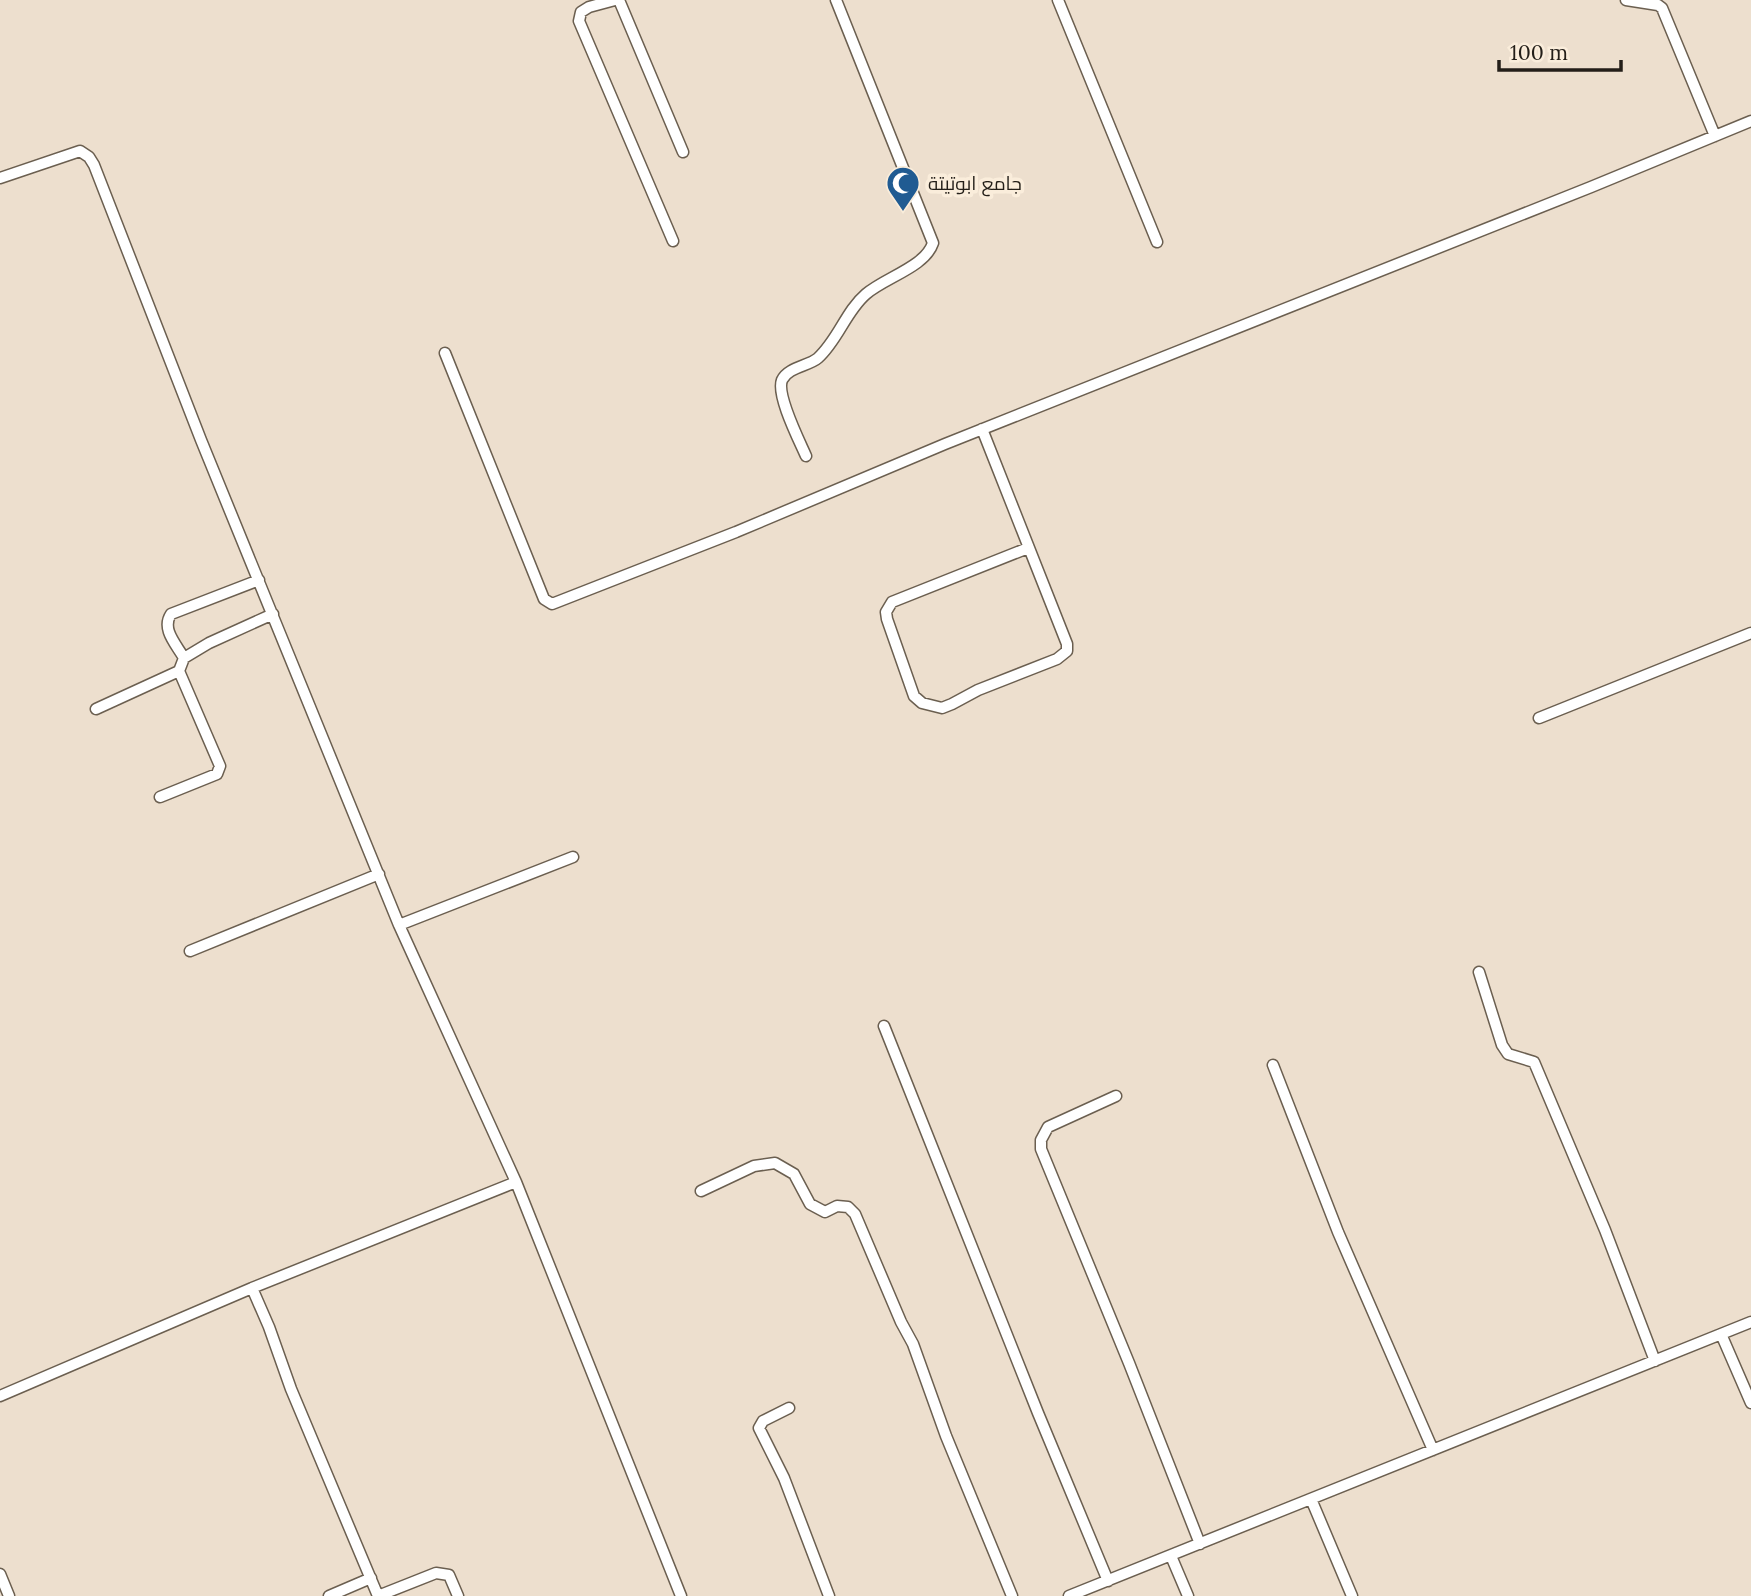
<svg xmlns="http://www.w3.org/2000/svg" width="1751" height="1596" font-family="Lora,Cairo,serif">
  <rect width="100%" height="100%" fill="#eddfce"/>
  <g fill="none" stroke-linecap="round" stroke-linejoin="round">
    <defs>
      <path id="minor" d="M615 0 589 7 581 12 579 21 673 241
        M619 0 683 152
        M1058 0 1157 242
        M1626 0 1658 5 1662 8 1715 136
        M0 178 80 151 89 157 94 165 201 440 399 925 516 1182 681 1596
        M445 353 544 599 552 604 736 532 945 444 1591 187 1751 121
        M982 429 1067 644V651L1057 659 978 690 952 704 942 708 922 703 914 696 887 619 886 612 892 602 1028 548
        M806 456C799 440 776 395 782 380 788 367 809 366 818 358 838 340 846 311 866 294 886 277 925 267 933 243L836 0
        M184 658C176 644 161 629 171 614L259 580
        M96 709 179 671
        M1539 718 1751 633
        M160 797 217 774 220 766 179 671 184 658 209 643 273 614
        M399 925 573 857
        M190 951 379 874
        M1479 972 1502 1045 1508 1054 1534 1062 1605 1230 1655 1361
        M884 1026 1038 1413 1108 1581
        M1273 1065 1338 1232 1433 1450
        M1116 1096 1048 1127 1041 1140V1149L1129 1363 1200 1544
        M701 1191 754 1166 775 1163 794 1174 810 1204 825 1212 837 1206 848 1207 855 1214 901 1322 913 1344 946 1436 1012 1596
        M252 1288 269 1327 291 1389 378 1596 436 1573 449 1575 458 1596
        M1721 1334 1751 1403
        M0 1396 252 1288 516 1182
        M789 1408 763 1421 759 1428 784 1478 829 1596
        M1311 1499 1352 1596
        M1171 1556 1188 1596
        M0 1574 9 1596
        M329 1596 371 1578
        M1069 1596 1751 1322"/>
    </defs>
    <use href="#minor" stroke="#6b5f50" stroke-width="13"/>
    <use href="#minor" stroke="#fff" stroke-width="10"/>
  </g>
  <defs>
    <symbol id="mosque-pin" viewBox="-11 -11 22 30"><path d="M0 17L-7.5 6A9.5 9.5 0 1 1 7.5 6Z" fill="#205b92" stroke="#faeddb"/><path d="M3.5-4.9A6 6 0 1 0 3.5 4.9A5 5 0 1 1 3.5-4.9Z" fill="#fff"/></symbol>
  </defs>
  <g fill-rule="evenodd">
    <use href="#mosque-pin" x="884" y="164" width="38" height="52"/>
  </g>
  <g text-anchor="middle" stroke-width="7" stroke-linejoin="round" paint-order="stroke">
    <g font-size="19" fill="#231e18" stroke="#faeddb" text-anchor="start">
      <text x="928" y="190">جامع ابوتيتة</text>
    </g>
  </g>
  <path d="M1499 60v10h122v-10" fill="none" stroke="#231e18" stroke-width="3.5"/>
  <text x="1510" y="60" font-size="21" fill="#231e18" stroke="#faeddb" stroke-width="5" paint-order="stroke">100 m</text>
</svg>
